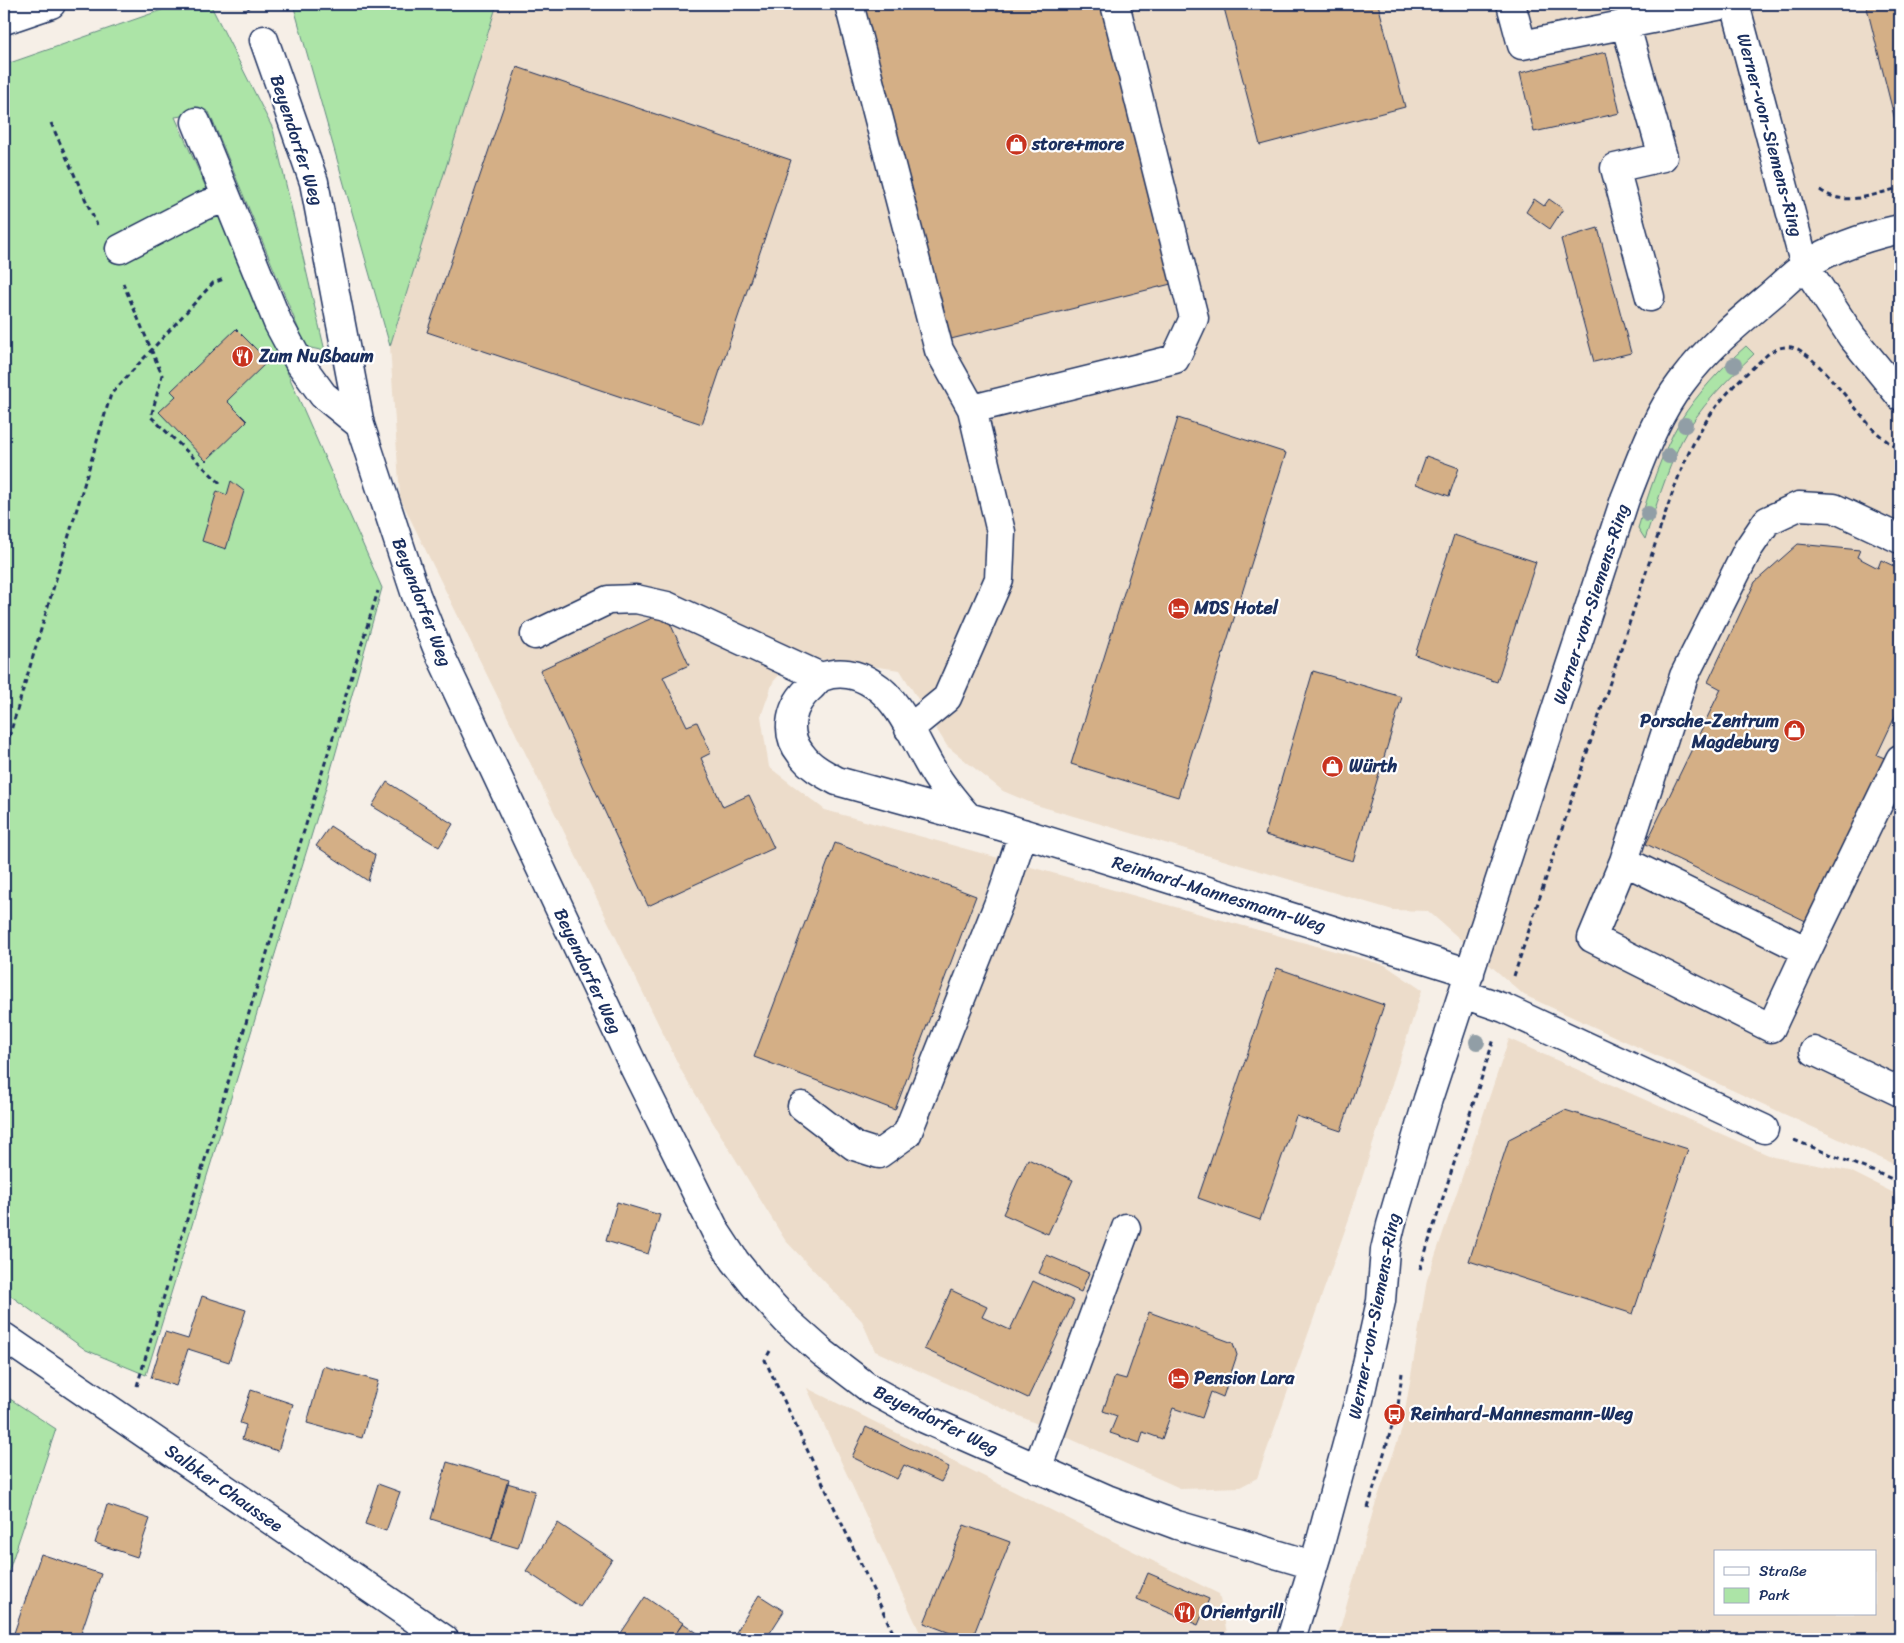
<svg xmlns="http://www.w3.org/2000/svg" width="1904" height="1643" font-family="Sriracha,sans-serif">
  <rect width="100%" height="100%" fill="#f6efe7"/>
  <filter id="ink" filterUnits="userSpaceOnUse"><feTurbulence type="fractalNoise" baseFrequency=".02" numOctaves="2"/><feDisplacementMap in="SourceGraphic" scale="10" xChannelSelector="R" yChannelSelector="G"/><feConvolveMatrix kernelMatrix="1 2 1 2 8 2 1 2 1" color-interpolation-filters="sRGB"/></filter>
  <g filter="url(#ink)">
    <path fill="#ecdcca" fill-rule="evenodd" d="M497 4H1900V1167L1524 995 1428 911 1393 910 1036 805 1003 791 947 746 900 670 796 656 773 682 761 716 769 767 825 810 1385 965 1422 990 1350 1216 1257 1478 1240 1487 1182 1489 875 1351 862 1321 785 1240 682 1072 400 498 390 346Z
      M1509 1039 1773 1157 1850 1171 1900 1196V1639H1337L1374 1508 1402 1429 1427 1280ZM1715 1552H1875V1614H1715Z
      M807 1388 1219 1594 1227 1633 1225 1639H923Z"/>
    <path fill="#ace4a7" stroke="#648a82" d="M179 4H210L273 129 325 351 306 347 209 112 175 117 382 588 325 791 146 1375 86 1350 4 1291V65Z
      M293 4H497L390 346Z
      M1746 346 1754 354C1727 380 1698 408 1681 442 1666 473 1656 507 1645 539L1638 528C1649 492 1661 454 1680 421 1698 393 1721 368 1746 346Z
      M4 1395 56 1429 4 1585Z"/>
    <path fill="#d4af86" stroke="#1b2f5e" d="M862 4H1100L1171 284 947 340Z
      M1223 4H1378L1405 107 1260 145Z
      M1866 4H1900V140Z
      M1606 52 1620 113 1534 132 1520 73Z
      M517 67 791 160 702 424 427 332Z
      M1534 199 1544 206 1549 199 1563 209 1550 229 1526 212Z
      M1598 228 1631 353 1594 362 1561 239Z
      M236 329 268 361 227 401 247 421 206 461 159 412 176 396 171 391Z
      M1178 418 1286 453 1178 797 1071 764Z
      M1426 456 1459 468 1449 496 1416 484Z
      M231 481 244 491 226 549 202 541 217 491 227 495Z
      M1454 535 1536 562 1497 682 1415 655Z
      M1798 544 1860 550 1857 557 1878 568 1881 560 1900 569V706L1877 755 1890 760 1812 924 1646 844 1721 689 1708 682 1755 582Z
      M665 612 689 665 663 677 687 726 697 722 711 753 701 758 723 807 749 795 774 848 648 906 540 670Z
      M1313 671 1402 697 1353 861 1265 835Z
      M387 782 453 824 439 847 372 806Z
      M330 826 375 855 368 881 316 846Z
      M835 843 976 896 895 1110 754 1057Z
      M1277 968 1384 1005 1341 1131 1296 1116 1260 1220 1198 1198Z
      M1565 1110 1688 1149 1633 1314 1469 1261 1509 1139Z
      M1028 1159 1073 1180 1048 1234 1003 1214Z
      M617 1202 660 1215 648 1254 606 1241Z
      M1047 1255 1089 1273 1081 1292 1039 1273Z
      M1033 1281 1074 1301 1028 1398 924 1349 951 1290 987 1307 982 1317 1010 1330Z
      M202 1296 246 1310 229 1362 188 1349 176 1386 151 1378 165 1332 188 1339Z
      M1149 1312 1233 1343 1237 1355 1223 1397 1211 1392 1202 1418 1173 1408 1162 1439 1143 1432 1140 1443 1110 1433 1117 1416 1103 1411 1115 1376 1126 1379Z
      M323 1366 378 1381 362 1438 307 1423Z
      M251 1390 293 1404 278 1451 242 1439 246 1425 240 1423Z
      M866 1427 949 1467 941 1482 904 1465 897 1479 852 1457Z
      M447 1462 509 1480 492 1538 431 1519Z
      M507 1483 535 1491 518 1548 491 1540Z
      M378 1484 400 1492 386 1531 365 1524Z
      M107 1505 150 1519 137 1557 95 1543Z
      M558 1523 612 1559 580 1607 526 1571Z
      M964 1525 1010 1542 972 1639H966L924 1623Z
      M41 1554 101 1574 79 1639H32L14 1633Z
      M1148 1573 1209 1599 1198 1625 1137 1599Z
      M759 1595 784 1611 766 1639H736L733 1637Z
      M645 1597 683 1623 672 1639H617Z
      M683 1623 706 1639H672Z"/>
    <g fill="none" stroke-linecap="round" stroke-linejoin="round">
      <defs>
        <path id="minor" d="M849 4 939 350 972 409 1001 532 999 579 947 698 909 729
          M1511 4 1522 45 1727 4
          M1735 4 1805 266 1852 337 1900 396
          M1625 23 1663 157 1615 168 1650 297
          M264 40 314 182 360 425 416 595 438 650 635 1069 716 1232 735 1261 760 1292 786 1320 823 1353 870 1389 923 1418 1107 1499 1177 1525 1313 1565
          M196 122 278 323 299 362 323 395 360 425
          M120 249 203 206 227 198
          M972 409 1175 359 1194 318 1115 4
          M535 635 608 600 636 599 667 606 821 677
          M968 817C955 802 943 788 933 771 916 744 901 701 873 684 858 674 839 670 822 677 818 679 814 684 811 687 791 704 783 732 801 754 810 767 824 774 837 781L1000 826 1470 973
          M1624 861 1592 938 1771 1028 1807 951 1624 861 1684 676 1748 549 1767 521 1799 506 1834 508 1900 539
          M1807 951 1900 759
          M1463 994 1504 1008 1764 1129
          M1814 1051 1900 1092
          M802 1106 854 1146 879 1154 907 1134 1004 890 1023 833
          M4 1337 444 1639
          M1037 1469 1126 1228
          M1291 1639 1320 1544 1359 1400 1381 1301 1385 1250 1391 1225 1428 1099 1625 499C1641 459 1655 417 1681 383 1706 349 1739 322 1771 295 1782 286 1793 274 1805 266 1833 247 1868 236 1900 229"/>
        <path id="highway" d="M4 20 51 4"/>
      </defs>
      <use href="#minor" stroke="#1b2f5e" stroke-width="31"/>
      <use href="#highway" stroke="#1b2f5e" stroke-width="31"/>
      <path stroke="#1b2f5e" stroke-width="3" stroke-dasharray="5 4" stroke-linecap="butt" d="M247 4 250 10
        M51 123 97 225
        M1820 190C1846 208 1872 194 1900 188
        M123 283 162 375 151 417 220 483
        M4 754 111 394 213 283 224 279
        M1514 976 1664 517C1679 474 1694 431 1725 396 1738 380 1754 367 1769 353 1778 348 1785 345 1795 348 1815 354 1857 411 1873 429 1881 437 1891 444 1900 451
        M1794 1140 1900 1182
        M1420 1269 1494 1039
        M770 1351 765 1360 896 1639
        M137 1386 288 883 378 591
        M1368 1508 1398 1406 1402 1373"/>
      <use href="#minor" stroke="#fff" stroke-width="28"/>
      <use href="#highway" stroke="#fff" stroke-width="28"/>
    </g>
    <g fill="#919ea6">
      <circle cx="1734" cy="365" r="8"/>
      <circle cx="1685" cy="425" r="8"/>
      <circle cx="1669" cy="456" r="8"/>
      <circle cx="1648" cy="514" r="8"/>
      <circle cx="1477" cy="1042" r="8"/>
    </g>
  </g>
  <defs>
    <symbol id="shop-disc" viewBox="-11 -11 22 22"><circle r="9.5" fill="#c8321e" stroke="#fff"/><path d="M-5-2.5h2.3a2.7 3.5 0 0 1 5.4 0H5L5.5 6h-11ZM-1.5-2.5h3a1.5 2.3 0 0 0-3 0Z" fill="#fff"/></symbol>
    <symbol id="restaurant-disc" viewBox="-11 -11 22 22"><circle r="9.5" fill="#c8321e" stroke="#fff"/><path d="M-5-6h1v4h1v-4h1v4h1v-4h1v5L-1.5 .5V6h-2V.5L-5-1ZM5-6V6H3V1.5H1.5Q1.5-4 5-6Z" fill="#fff"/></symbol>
    <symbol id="hotel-disc" viewBox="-11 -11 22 22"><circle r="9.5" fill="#c8321e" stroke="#fff"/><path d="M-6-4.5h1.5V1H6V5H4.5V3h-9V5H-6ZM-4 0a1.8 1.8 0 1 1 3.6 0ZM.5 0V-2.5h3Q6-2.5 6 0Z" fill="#fff"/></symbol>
    <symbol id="bus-disc" viewBox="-11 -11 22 22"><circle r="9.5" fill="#c8321e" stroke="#fff"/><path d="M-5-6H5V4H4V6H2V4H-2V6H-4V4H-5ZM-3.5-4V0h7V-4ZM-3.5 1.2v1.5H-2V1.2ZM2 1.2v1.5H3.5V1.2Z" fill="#fff"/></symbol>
  </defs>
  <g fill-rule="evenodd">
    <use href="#shop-disc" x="1004" y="132" width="25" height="25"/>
    <use href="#restaurant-disc" x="230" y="344" width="25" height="25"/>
    <use href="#hotel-disc" x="1166" y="596" width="25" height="25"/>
    <use href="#shop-disc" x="1782" y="718" width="25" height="25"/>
    <use href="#shop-disc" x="1320" y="754" width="25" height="25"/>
    <use href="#hotel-disc" x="1166" y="1366" width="25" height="25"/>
    <use href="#bus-disc" x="1382" y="1402" width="25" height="25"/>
    <use href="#restaurant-disc" x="1172" y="1600" width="25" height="25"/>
  </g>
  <g text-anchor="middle" stroke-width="4.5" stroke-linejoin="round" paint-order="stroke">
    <g font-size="18" fill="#1b2f5e" stroke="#fff">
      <text transform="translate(1770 135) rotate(75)" y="6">Werner-von-Siemens-Ring</text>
      <text transform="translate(297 140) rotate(72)" y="6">Beyendorfer Weg</text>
      <text transform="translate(422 602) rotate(69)" y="6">Beyendorfer Weg</text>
      <text transform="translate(1591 604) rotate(-72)" y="6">Werner-von-Siemens-Ring</text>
      <text transform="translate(1219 894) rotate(17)" y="6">Reinhard-Mannesmann-Weg</text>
      <text transform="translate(588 971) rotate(65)" y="6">Beyendorfer Weg</text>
      <text transform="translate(1374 1316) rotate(-79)" y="6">Werner-von-Siemens-Ring</text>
      <text transform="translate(936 1420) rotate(26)" y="6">Beyendorfer Weg</text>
      <text transform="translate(224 1488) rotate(35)" y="6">Salbker Chaussee</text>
    </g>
    <g font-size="18" font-weight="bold" fill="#1b2f5e" stroke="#fff" text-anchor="start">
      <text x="1032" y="150">store+more</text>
      <text x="259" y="362">Zum Nußbaum</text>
      <text x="1194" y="614">MDS Hotel</text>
      <text x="1779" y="727" text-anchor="end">Porsche-Zentrum<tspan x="1779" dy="21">Magdeburg</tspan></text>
      <text x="1349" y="772">Würth</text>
      <text x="1194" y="1384">Pension Lara</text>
      <text x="1411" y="1420">Reinhard-Mannesmann-Weg</text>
      <text x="1201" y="1618">Orientgrill</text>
    </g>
  </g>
  <rect width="1904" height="1643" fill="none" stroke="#fff" stroke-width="20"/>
  <rect x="10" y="10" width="1884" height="1623" fill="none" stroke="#1b2f5e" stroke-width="2" filter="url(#ink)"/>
  <rect x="1714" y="1550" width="162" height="65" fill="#ffffff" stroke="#a4acbf"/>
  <rect x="1724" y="1567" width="25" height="8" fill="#ffffff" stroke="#a4acbf"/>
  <text x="1759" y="1576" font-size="15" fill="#1b2f5e">Straße</text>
  <rect x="1724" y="1588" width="25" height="15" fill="#ace4a7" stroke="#a4acbf"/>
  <text x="1759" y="1600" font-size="15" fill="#1b2f5e">Park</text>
</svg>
